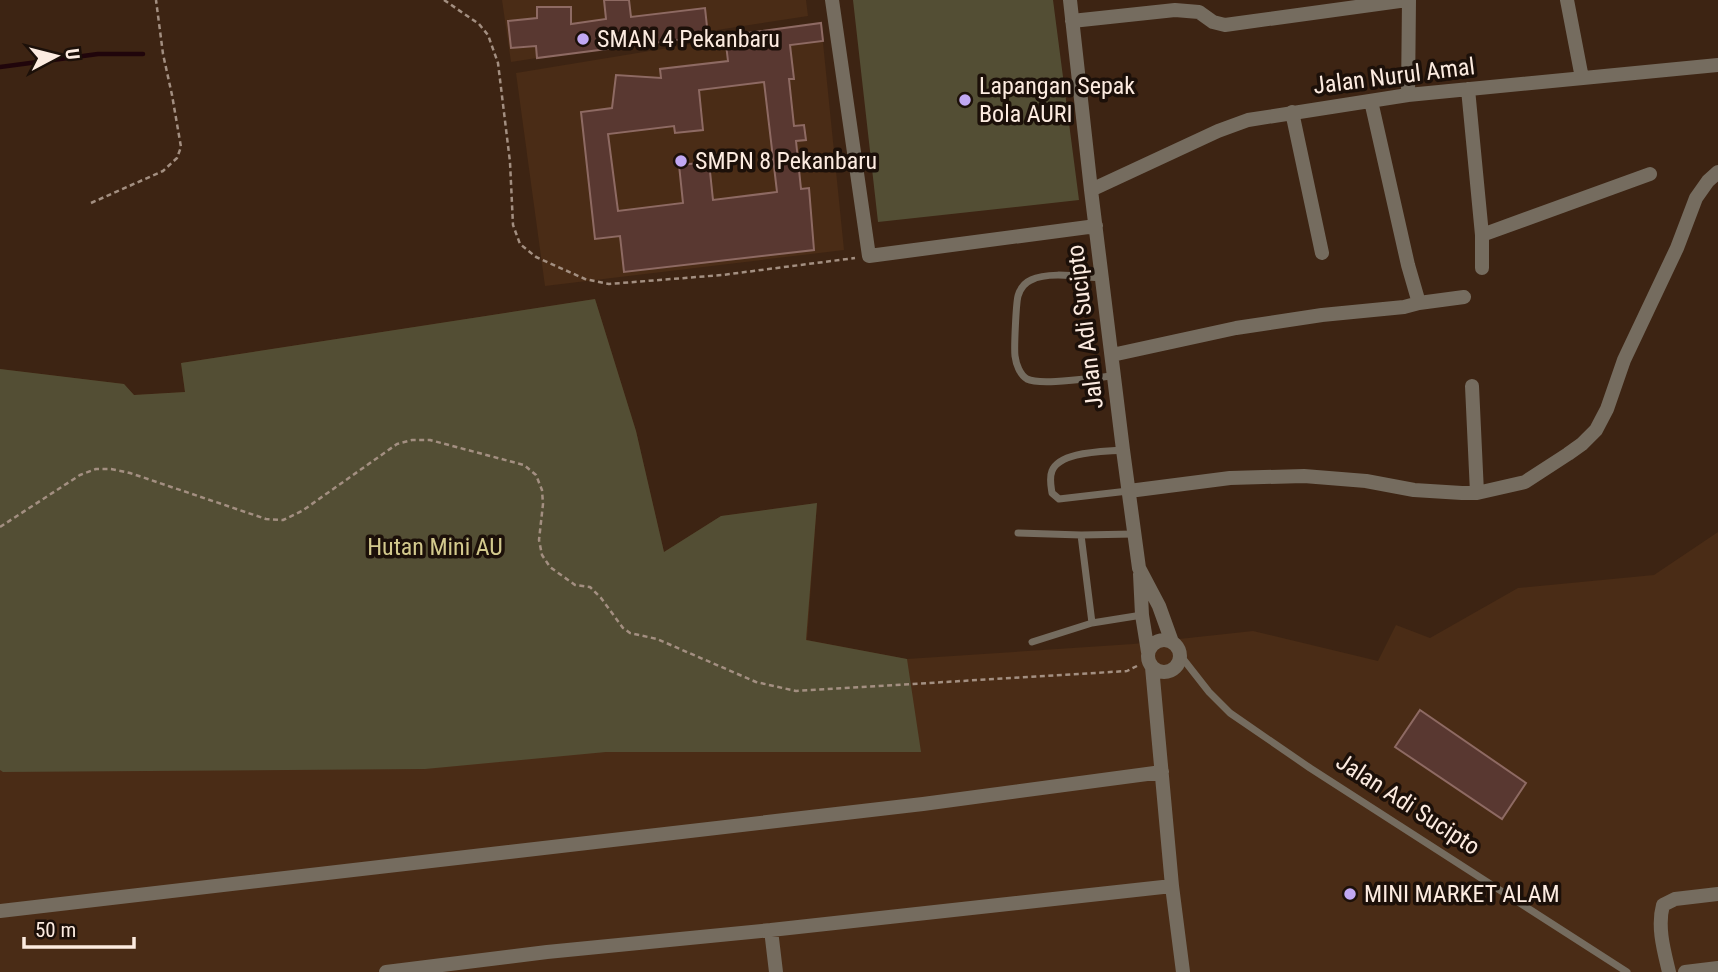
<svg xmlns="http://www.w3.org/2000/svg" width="1718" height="972" font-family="'Roboto Condensed',sans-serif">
  <rect width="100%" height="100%" fill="#3d2413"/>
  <path fill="#4a2c16" d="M502 0H806L808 16 511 62Z
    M821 23 844 250 545 286 516 73Z
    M595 299 636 431 664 552 721 516 817 503 807 640 907 659 1133 644 1253 631 1378 661 1396 625 1430 638 1518 588 1654 575 1718 532V972H0V369L124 384 134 395 185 392 181 363Z"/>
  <path fill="#534e34" d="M853 0H1053L1079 200 878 222Z
    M595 299 636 431 664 552 721 516 817 503 806 640 907 659 921 752H606L425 769 3 772 0 770V369L124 384 134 395 185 392 181 363Z"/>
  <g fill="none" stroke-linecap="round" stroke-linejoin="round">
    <path stroke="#20050b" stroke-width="4.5" d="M0 67 98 54H143"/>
  </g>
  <path fill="#593831" stroke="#8e6a63" stroke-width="2" fill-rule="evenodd" d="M604 0H629L631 17 705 8 708 36 537 58 536 46 511 48 508 21 537 18V7H571V24L606 19Z
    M821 23 823 41 790 45 794 79H789L794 126 804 125 806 140 796 141 801 189 809 188 814 250 624 272 620 236 595 239 581 112 612 108 616 75 661 78 660 69 728 61 725 36ZM764 82 777 192 713 200 709 162 679 165 683 203 618 211 608 134 674 126 675 133 703 130 699 90Z
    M1420 710 1526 783 1502 819 1395 747Z"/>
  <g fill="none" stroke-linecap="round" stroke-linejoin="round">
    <path stroke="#a38f81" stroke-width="2.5" stroke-dasharray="5 3.5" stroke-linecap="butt" d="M444 0 479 24 488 35 498 63 510 162 513 225 520 244 536 257 585 279 609 284 722 275 855 258
      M91 203 163 171 177 158 181 147 172 95 163 54 156 0
      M0 527 80 475 96 469H111L130 473 266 519 283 520 302 511 397 444 412 440H430L524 465 536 475 542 490 543 504 539 540 542 555 550 567 575 585 590 587 601 598 623 628 630 633 657 639 756 682 796 691 1127 671 1139 665"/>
    <path stroke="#756c5f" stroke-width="7" d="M1101 278C1082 277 1049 271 1031 280 1024 283 1020 289 1018 296 1016 304 1014 348 1015 356 1016 364 1020 375 1027 379 1041 386 1096 377 1114 376
      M1123 450C1104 452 1060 451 1052 471 1049 478 1051 486 1052 493L1059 499 1128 491
      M1018 533 1081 535 1134 534
      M1081 535 1092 623
      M1032 642 1092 623 1142 615
      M1180 655 1209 692 1230 713 1310 768 1627 972"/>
    <path stroke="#756c5f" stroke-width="14" d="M832 0 869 256 1096 226
      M1070 0 1091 190 1123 450 1139 568 1159 606 1172 642
      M1567 0 1582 78
      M1072 21 1175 10 1199 12 1213 22 1225 25 1407 0
      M1468 89 1482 235V268
      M1408 95 1409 0
      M1292 112 1322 253
      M1091 190 1218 131 1248 120 1408 95 1718 65
      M1482 235 1650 174
      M1419 303 1464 297
      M1112 355 1236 328 1322 315 1404 307 1419 303 1408 265 1371 101
      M1472 386 1477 493
      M1129 491 1230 478 1304 476 1366 481 1414 490 1462 493H1477L1525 482 1568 454 1582 444 1596 430 1607 409 1624 360 1677 248 1696 198 1708 181 1718 172
      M1140 574 1142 615 1148 652
      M1148 656a16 16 0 1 1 32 0a16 16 0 1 1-32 0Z
      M1152 667 1172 886 1183 972
      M0 911 923 804 1162 772
      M771 930 776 972
      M386 972 547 952 771 930 1172 886
      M1669 972C1664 951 1657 927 1663 905L1675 899 1718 894
      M1685 972 1718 968"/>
  </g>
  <g fill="#c1a8f3" stroke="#1c1009" stroke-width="2.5">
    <circle cx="583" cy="39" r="7"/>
    <circle cx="965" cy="100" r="7"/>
    <circle cx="681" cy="161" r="7"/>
    <circle cx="1350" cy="894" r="7"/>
  </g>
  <g text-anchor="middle" stroke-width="7" stroke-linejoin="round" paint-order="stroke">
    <g font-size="24" fill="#fcebe0" stroke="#1c1009" text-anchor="start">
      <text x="597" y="47">SMAN 4 Pekanbaru</text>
      <text x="979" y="94">Lapangan Sepak<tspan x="979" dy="28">Bola AURI</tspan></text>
      <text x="695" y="169">SMPN 8 Pekanbaru</text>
      <text x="1364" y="902">MINI MARKET ALAM</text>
    </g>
    <g font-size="24" fill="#fcebe0" stroke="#1c1009">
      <text transform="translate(1394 76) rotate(-7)" y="8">Jalan Nurul Amal</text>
      <text transform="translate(1085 327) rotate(-97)" y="8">Jalan Adi Sucipto</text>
      <text transform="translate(1408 804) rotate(33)" y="8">Jalan Adi Sucipto</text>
    </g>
    <g font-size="24" fill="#d3c98d" stroke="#1c1009">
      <text x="435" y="555">Hutan Mini AU</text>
    </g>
  </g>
  <g transform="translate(56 56) rotate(83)" stroke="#1c1009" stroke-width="5" paint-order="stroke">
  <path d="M0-5L12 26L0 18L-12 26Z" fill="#fcebe0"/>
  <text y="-10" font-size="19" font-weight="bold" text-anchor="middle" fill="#fcebe0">U</text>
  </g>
  <path d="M24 937v10h110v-10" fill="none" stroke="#fcebe0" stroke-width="3.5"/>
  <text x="35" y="937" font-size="21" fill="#fcebe0" stroke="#1c1009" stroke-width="5" paint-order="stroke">50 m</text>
</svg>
